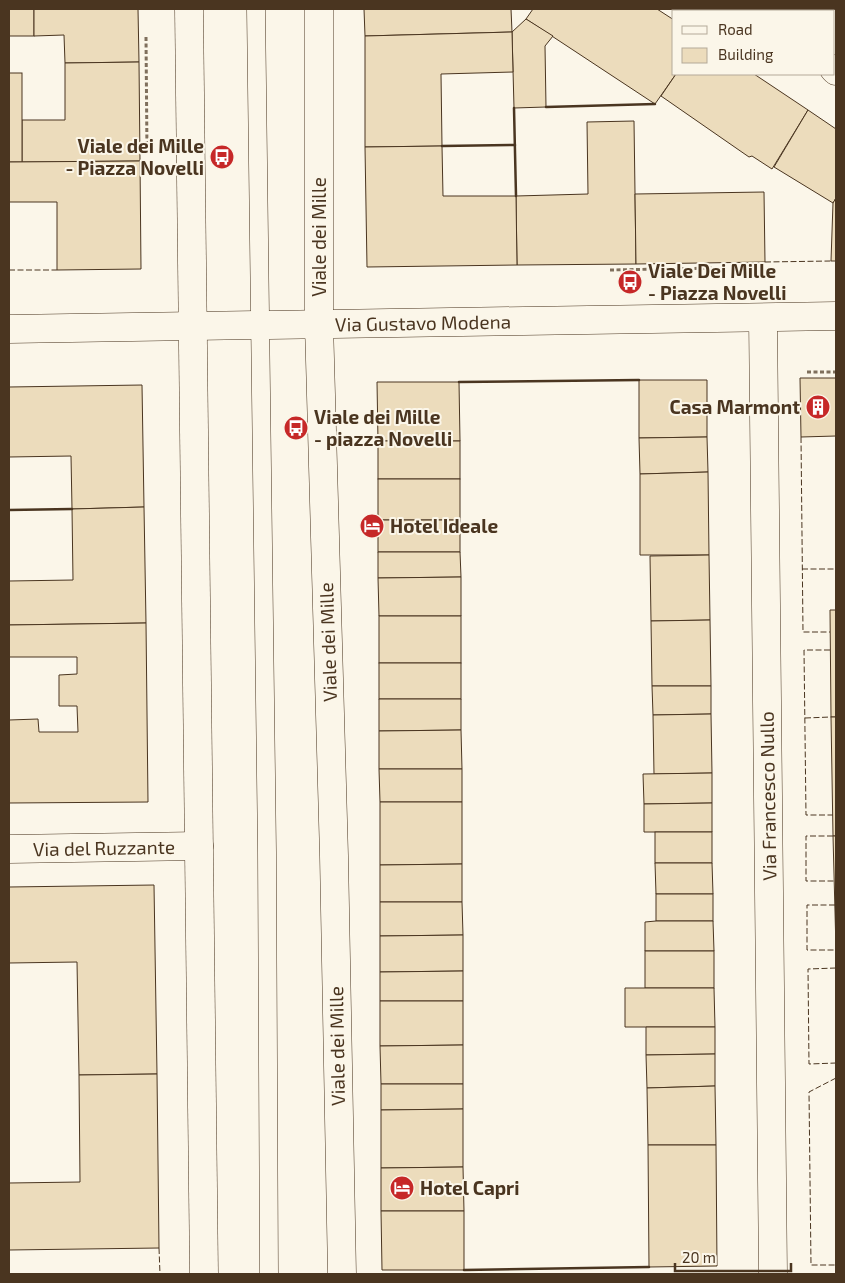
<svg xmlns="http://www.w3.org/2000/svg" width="845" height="1283" font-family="'Exo 2',sans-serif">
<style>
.building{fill:#ecdcbc;stroke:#4a3520}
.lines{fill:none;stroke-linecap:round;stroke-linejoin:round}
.service-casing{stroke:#4a3520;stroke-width:19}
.minor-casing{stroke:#4a3520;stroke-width:29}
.tertiary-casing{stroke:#4a3520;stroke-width:29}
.primary-casing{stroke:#4a3520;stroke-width:29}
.path{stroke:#7f6f5c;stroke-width:3;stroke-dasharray:4 2.5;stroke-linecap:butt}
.service{stroke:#fbf6e9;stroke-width:18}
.minor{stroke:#fbf6e9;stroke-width:28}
.tertiary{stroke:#fbf6e9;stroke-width:28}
.primary{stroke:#fbf6e9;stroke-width:28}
.fence{stroke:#4a3520;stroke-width:1;stroke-dasharray:6 2.5;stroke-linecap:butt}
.wall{stroke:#4a3520;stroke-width:2.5}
.labels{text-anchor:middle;stroke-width:4;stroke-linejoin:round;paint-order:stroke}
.poi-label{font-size:19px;font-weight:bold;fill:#4a3520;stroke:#fbf6e9;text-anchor:start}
.street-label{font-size:19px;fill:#4a3520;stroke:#fbf6e9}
</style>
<rect width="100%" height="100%" fill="#fbf6e9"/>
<g class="building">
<rect x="9" y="9" width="25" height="27"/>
<path d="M34,9H138L139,62L65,63L64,35L34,36Z"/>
<path d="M364,9H511L512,32L365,36Z"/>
<path d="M533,9H657L674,20V74H676L655,104L526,19Z"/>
<path d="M526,19L553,36L545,46L546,107L514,108L512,32Z"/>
<path d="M512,32L513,72L441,74L442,146L365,147V36Z"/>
<path d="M139,62L140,161L22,162V120H65V63Z"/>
<rect x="9" y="73" width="13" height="89"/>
<path d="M676,74H754L808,110L772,169L752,156L749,157L661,96Z"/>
<path d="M808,110L836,129V198L833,203L774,167Z"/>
<path d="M634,121L636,264L517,265L516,196L588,194L587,122Z"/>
<path d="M442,146L443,196H516L517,265L367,267L365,147Z"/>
<path d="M140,161L141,269L57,270V202H9V162Z"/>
<path d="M764,192L765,262L636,264L635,194Z"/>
<path d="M836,198V261H831L833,203Z"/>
<path d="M800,378H836V436L801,437Z"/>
<path d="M639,380H707V437L639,438Z"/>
<path d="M377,382H459L460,441H378Z"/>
<path d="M142,385L144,507L72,509L71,456L9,457V387Z"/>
<path d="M707,437L708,472L640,474L639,438Z"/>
<rect x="378" y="441" width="82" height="38"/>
<path d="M708,472L709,555H640V474Z"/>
<rect x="378" y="479" width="82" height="41"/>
<path d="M144,507L146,623L9,625V581L73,580L72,509Z"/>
<rect x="378" y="520" width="82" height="32"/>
<path d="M378,552H460L461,577L378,578Z"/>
<path d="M709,555L710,620L651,621L650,556Z"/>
<path d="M461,577V616H379L378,578Z"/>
<path d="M830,610H836V717H831Z"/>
<rect x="379" y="616" width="82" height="47"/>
<path d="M710,620L711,686H652L651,621Z"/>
<path d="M146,623L148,802L9,803V720L38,719L39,732H78L77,706H59V675L77,674V657H9V625Z"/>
<rect x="379" y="663" width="82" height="36"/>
<path d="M652,686H711V714L653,715Z"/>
<path d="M379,699H461V730L379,731Z"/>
<path d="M711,714L712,773L654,774L653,715Z"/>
<path d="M831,717H836V836H833Z"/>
<path d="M461,730L462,769H379V731Z"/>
<path d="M379,769H462V802H380Z"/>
<path d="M712,773V803L644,804L643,774Z"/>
<path d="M380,802H462V864L380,865Z"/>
<path d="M712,803V832H644V804Z"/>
<rect x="655" y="832" width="57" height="31"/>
<path d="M833,836H836V950Z"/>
<path d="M655,863H712L713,894H656Z"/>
<path d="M462,864V902H380V865Z"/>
<path d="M154,885L157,1074L79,1075L77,962L9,963V887Z"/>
<rect x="656" y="894" width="57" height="27"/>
<path d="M380,902H462L463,935L380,936Z"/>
<path d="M656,921H713L714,951H645V922Z"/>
<path d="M463,935V971L380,972V936Z"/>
<rect x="645" y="951" width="69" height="37"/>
<path d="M463,971V1001H380V972Z"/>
<path d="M625,988H714L715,1027H625Z"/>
<path d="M380,1001H463V1045L380,1046Z"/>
<path d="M646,1027H715V1054L646,1055Z"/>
<path d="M463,1045V1084H381L380,1046Z"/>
<path d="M715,1054V1086L647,1088L646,1055Z"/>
<path d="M157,1074L159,1248L9,1250V1183L80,1182L79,1075Z"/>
<path d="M381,1084H463V1109L381,1110Z"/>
<path d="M715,1086L716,1145H648L647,1088Z"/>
<path d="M463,1109V1167L381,1168V1110Z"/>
<path d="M648,1145H716L717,1266L649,1267Z"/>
<path d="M463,1167L464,1211H381V1168Z"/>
<path d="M381,1211H464V1270H382Z"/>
</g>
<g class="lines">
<defs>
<path id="service" d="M256,9L267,852L269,1274"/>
<g id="minor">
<path d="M763,318L773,1274"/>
<path d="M9,329L836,316"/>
<path d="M9,849L199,846"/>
</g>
<g id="tertiary">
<path d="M743,9L747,11"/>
<path d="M834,69L836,71"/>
</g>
<g id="primary">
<path d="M189,9L204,1274"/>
<path d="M319,9V324L334,856L342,1274"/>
</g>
</defs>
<use href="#service" class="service-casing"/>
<use href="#minor" class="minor-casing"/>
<use href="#tertiary" class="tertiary-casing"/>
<use href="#primary" class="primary-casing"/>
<g class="path">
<path d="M146,37L147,153"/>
<path d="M610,270L714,268"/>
<path d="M807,372H836"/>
</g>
<use href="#service" class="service"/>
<use href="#minor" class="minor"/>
<use href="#tertiary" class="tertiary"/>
<use href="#primary" class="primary"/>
<g class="fence">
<path d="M765,262L831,261"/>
<path d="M9,270H57"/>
<path d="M801,437L803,632H830"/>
<path d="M802,569H836"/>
<path d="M830,650H804L806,815H833"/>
<path d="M805,718L831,717"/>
<path d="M833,836H806V881H834"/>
<path d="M835,905H807V950H836"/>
<path d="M836,968L808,969L809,1064L836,1063"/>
<path d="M836,1078L809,1092L811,1265H836"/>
<path d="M159,1248L160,1274"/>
</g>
<g class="wall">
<path d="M546,107L655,104"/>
<path d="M514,108L516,196"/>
<path d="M442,146L515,145"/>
<path d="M459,382L639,380"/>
<path d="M9,510L72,509"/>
<path d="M464,1270L649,1267"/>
</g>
</g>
<defs>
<symbol id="bus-disc" viewBox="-11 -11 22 22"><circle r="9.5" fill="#c62828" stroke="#fbf6e9"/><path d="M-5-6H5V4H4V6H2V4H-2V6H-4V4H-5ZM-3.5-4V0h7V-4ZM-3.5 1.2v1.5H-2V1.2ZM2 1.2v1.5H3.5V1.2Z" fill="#fff"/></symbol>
<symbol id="building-disc" viewBox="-11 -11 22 22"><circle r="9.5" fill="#c62828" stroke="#fbf6e9"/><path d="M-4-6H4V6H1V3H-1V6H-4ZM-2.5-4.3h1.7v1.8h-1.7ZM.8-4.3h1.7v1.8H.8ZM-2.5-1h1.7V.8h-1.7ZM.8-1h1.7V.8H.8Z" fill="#fff"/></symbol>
<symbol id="hotel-disc" viewBox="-11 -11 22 22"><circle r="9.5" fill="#c62828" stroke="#fbf6e9"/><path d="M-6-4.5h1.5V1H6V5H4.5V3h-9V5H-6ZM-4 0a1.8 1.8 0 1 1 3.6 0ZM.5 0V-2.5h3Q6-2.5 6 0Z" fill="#fff"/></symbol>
</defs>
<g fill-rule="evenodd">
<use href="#bus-disc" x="208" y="143" width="28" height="28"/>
<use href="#bus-disc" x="616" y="268" width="28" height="28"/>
<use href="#building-disc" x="804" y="393" width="28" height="28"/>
<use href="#bus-disc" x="282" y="414" width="28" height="28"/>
<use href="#hotel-disc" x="358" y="512" width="28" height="28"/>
<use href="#hotel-disc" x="388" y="1174" width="28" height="28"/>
</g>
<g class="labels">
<g class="poi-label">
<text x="204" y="153" text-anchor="end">Viale dei Mille<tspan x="204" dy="22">- Piazza Novelli</tspan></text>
<text x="648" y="278">Viale Dei Mille<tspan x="648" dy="22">- Piazza Novelli</tspan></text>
<text x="800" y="414" text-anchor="end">Casa Marmont</text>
<text x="314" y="424">Viale dei Mille<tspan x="314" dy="22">- piazza Novelli</tspan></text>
<text x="390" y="533">Hotel Ideale</text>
<text x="420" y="1195">Hotel Capri</text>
</g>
<g class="street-label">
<text transform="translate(319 237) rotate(-90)" y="7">Viale dei Mille</text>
<text transform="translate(423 323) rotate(-1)" y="7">Via Gustavo Modena</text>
<text transform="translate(328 642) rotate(-92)" y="7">Viale dei Mille</text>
<text transform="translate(768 796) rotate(-91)" y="7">Via Francesco Nullo</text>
<text transform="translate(104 848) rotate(-1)" y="7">Via del Ruzzante</text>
<text transform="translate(337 1046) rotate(-91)" y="7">Viale dei Mille</text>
</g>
</g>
<rect width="845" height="1283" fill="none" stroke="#4a3520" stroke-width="20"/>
<rect x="672" y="10" width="162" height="65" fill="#fbf6e9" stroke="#b4a999"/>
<rect x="682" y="26" width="25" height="8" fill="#fbf6e9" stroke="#b4a999"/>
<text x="718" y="35" font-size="15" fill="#4a3520">Road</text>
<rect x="682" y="48" width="25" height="15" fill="#ecdcbc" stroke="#b4a999"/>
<text x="718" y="60" font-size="15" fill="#4a3520">Building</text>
<path d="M675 1263v8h116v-8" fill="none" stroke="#4a3520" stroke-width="2.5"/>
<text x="682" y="1263" font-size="15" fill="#4a3520" stroke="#fbf6e9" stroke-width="4" paint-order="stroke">20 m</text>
</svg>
